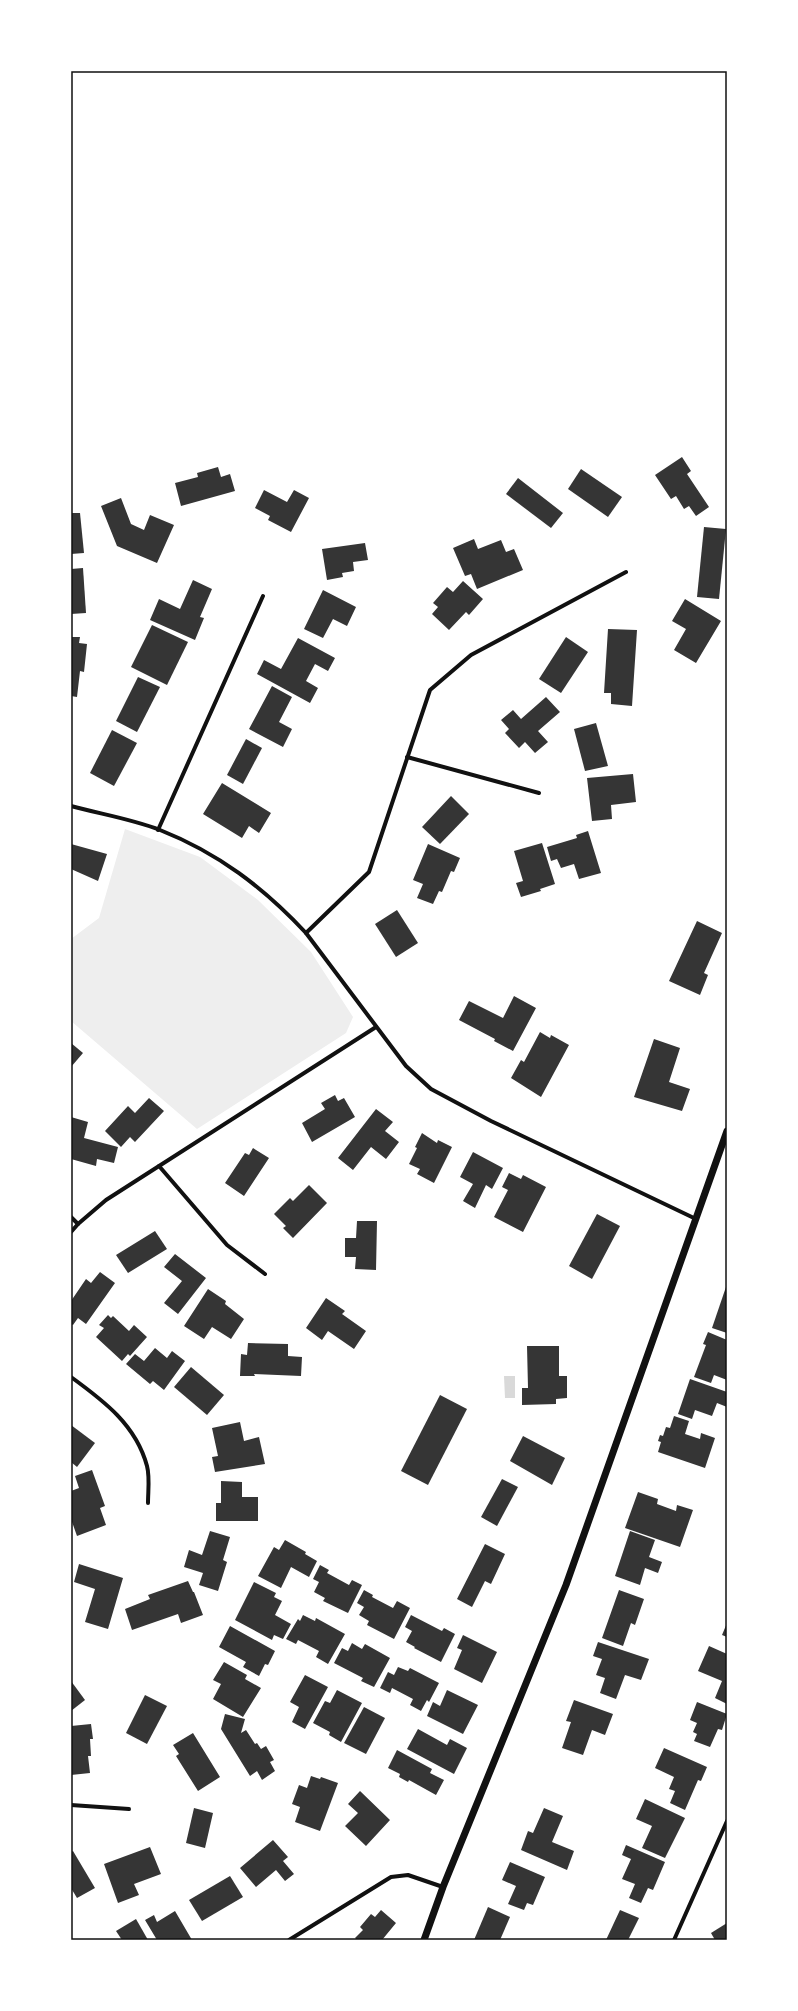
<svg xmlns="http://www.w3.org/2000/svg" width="798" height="2011" font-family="Karla,sans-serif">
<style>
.green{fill:#eee}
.water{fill:#d9d9d9}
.building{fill:#353535}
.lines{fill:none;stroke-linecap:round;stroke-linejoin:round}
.minor{stroke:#111;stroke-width:4}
.tertiary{stroke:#111;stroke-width:7}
.neatline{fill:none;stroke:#111;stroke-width:1.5}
</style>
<rect width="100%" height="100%" fill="#fff"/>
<path class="green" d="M125,829L200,857L258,900L311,952L353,1017L346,1033L197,1129L71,1021V939L99,918Z"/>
<path class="water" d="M504,1376H515V1398H505Z"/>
<g class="building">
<path d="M682,457L691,471L687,474L709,507L696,516L689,506L684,509L676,496L671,499L655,475Z"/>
<path d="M218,467L221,477L230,474L235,491L181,506L175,483L198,477L197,473Z"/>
<path d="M581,469L622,497L608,517L568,489Z"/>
<path d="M518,478L563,513L551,528L506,494Z"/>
<path d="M264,490L287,502L294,490L309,498L291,532L268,520L270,516L255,508Z"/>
<path d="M121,498L131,524L144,530L150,515L174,525L157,563L117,546L101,506Z"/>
<path d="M71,513H80L84,553L71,554Z"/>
<path d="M704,527L726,529L719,599L697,597Z"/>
<path d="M474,539L478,549L501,540L506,552L514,549L523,570L477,589L471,574L465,576L453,548Z"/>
<path d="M365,543L368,560L353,562L354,571L342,573L343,577L327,580L322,549Z"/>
<path d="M83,568L86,613L71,614V569Z"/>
<path d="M193,580L212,589L200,617L204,618L195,640L150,620L159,599L180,609Z"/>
<path d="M463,581L483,599L469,615L466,612L449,630L432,614L438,607L433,603L447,587L453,592Z"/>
<path d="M323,590L356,607L347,626L333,619L323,638L304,629Z"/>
<path d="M685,599L721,621L696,663L674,650L686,629L672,621Z"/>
<path d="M152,625L188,642L167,685L131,667Z"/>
<path d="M608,629L637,630L632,706L611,704V693H604Z"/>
<path d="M71,637H80L79,643L87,644L84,672L80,671L77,697L71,696Z"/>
<path d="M566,637L588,652L561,693L539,679Z"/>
<path d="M298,638L335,658L328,671L315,664L306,681L318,688L310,703L257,674L264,660L281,669Z"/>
<path d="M138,677L160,687L137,732L116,721Z"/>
<path d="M272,686L292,697L279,722L292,729L283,747L249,729Z"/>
<path d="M546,697L560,712L538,731L548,742L535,753L525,742L519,748L505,733L509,729L501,720L513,710L521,719Z"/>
<path d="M596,723L608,766L585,771L574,729Z"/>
<path d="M112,730L137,743L114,786L90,773Z"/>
<path d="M246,739L262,748L243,784L227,775Z"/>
<path d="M633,774L636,802L611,805L612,819L592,821L587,778Z"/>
<path d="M222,783L271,813L259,833L249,826L242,838L203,814Z"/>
<path d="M451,796L469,814L440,844L422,827Z"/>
<path d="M588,831L601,873L579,879L574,864L561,868L557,859L551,861L547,847L577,838L576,835Z"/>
<path d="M542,843L555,884L540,889L541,891L521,897L516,883L523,881L514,851Z"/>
<path d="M71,844L107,854L98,881L71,869Z"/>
<path d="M428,844L460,858L454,872L451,871L442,892L439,891L433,904L417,898L423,884L413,880Z"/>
<path d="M397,910L418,943L396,957L375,924Z"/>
<path d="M697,921L722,933L704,973L708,975L700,995L669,981Z"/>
<path d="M514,996L536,1008L513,1051L494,1041L495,1039L459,1020L469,1001L503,1018Z"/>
<path d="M540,1032L550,1038L551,1035L569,1045L541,1097L511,1078L521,1060L524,1062Z"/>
<path d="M654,1039L680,1048L669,1082L690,1089L682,1111L634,1097Z"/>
<path d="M71,1043L83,1053L71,1067Z"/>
<path d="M335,1095L338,1101L344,1098L355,1117L312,1142L302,1123L325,1109L321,1103Z"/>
<path d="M149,1098L164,1111L135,1142L130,1137L121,1147L105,1131L128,1106L135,1113Z"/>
<path d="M376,1109L393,1122L385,1131L399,1142L386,1159L371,1147L353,1170L338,1158Z"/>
<path d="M71,1117L88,1122L84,1138L118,1147L114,1163L97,1159L96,1166L71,1159Z"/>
<path d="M422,1133L437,1143L438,1140L452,1147L434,1183L417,1174L420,1169L409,1164L417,1148L415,1147Z"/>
<path d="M253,1148L269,1158L244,1196L225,1183L245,1153L249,1155Z"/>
<path d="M473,1152L503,1168L492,1189L486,1185L475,1208L463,1201L473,1184L460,1177Z"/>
<path d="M509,1173L521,1179L523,1175L546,1187L523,1232L494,1217L508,1190L502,1187Z"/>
<path d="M309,1185L327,1203L293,1238L283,1228L286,1226L274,1214L290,1198L293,1201Z"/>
<path d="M597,1214L620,1226L592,1279L569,1266Z"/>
<path d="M357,1221H377L376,1270L355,1269L356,1257H345V1238H356Z"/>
<path d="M155,1231L167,1249L128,1273L116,1255Z"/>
<path d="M175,1254L206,1278L178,1314L164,1303L182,1281L164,1267Z"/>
<path d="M100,1272L115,1283L86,1324L78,1318L73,1325L71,1324V1301L86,1279L91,1283Z"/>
<path d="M727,1284V1333L712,1328Z"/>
<path d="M208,1289L226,1301L225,1304L244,1319L231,1339L212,1327L204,1339L184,1326Z"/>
<path d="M326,1298L345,1311L342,1314L366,1331L354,1349L328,1331L322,1340L306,1328Z"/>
<path d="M108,1315L111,1318L113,1316L129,1331L134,1325L147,1337L130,1356L128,1354L122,1361L96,1337L104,1328L99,1325Z"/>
<path d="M708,1332L727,1340V1380L714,1375L711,1383L694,1377L706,1345L703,1344Z"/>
<path d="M248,1343L288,1344V1356L302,1357L301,1376L254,1374L255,1376H240L241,1354L247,1355Z"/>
<path d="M527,1346H559V1376H567V1398L556,1399V1404L522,1405V1388H528Z"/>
<path d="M155,1348L167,1358L172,1351L185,1361L164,1390L153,1381L150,1384L126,1364L135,1354L144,1361Z"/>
<path d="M191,1367L224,1395L207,1415L174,1387Z"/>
<path d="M690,1379L727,1392V1407L717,1403L712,1416L695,1410L692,1419L678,1414Z"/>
<path d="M440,1395L467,1409L428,1485L401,1471Z"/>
<path d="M674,1416L689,1421L685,1434L700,1439L701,1433L715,1438L705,1468L658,1452L661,1442L658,1441L660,1435L663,1436L666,1427L670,1428Z"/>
<path d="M240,1422L244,1441L259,1437L265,1464L215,1472L212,1457L218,1456L212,1428Z"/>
<path d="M71,1425L95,1443L77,1467L71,1462Z"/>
<path d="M523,1436L565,1458L552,1485L510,1461Z"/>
<path d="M92,1470L105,1506L100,1508L106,1525L77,1536L71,1519V1491L79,1488L75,1476Z"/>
<path d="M502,1479L518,1487L497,1526L481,1517Z"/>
<path d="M221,1481L242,1482V1497H258V1521H216V1503H221Z"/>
<path d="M638,1492L658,1499L657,1504L676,1511L677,1505L693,1510L680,1547L625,1528Z"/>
<path d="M210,1531L230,1537L223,1560L227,1562L218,1591L199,1585L203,1573L184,1567L189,1550L202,1555Z"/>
<path d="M630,1531L655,1540L649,1557L662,1562L658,1573L645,1568L640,1585L615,1576Z"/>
<path d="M285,1540L306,1552L305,1554L317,1561L309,1577L291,1567L281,1588L258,1576L274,1547L279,1550Z"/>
<path d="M485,1544L505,1554L491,1584L485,1581L472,1607L457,1599Z"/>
<path d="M79,1564L123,1578L108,1629L85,1622L95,1589L74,1582Z"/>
<path d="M320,1565L329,1570L327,1573L349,1585L352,1580L362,1585L348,1613L323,1601L325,1598L314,1592L319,1582L313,1579Z"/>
<path d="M188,1581L193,1592H194L203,1615L181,1623L178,1614L132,1630L125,1609L150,1599L148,1595Z"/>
<path d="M254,1582L276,1593L274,1597L282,1601L275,1615L291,1624L283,1639L274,1635L272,1640L235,1620Z"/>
<path d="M364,1590L373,1595L372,1597L393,1608L397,1601L410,1608L394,1639L367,1625L369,1621L359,1615L364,1607L357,1603Z"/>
<path d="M619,1590L644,1599L635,1625L631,1623L623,1646L602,1638Z"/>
<path d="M303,1615L315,1621L316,1618L345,1634L328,1664L316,1657L319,1651L298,1640L296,1644L286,1639L298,1619L300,1621Z"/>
<path d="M411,1615L442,1631L444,1628L455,1634L441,1662L414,1648L415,1647L406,1642L412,1631L405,1627Z"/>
<path d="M727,1623V1637L722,1635Z"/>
<path d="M230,1626L275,1651L268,1665L265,1664L259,1676L243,1667L246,1662L219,1647Z"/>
<path d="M463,1635L497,1652L482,1683L454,1669L462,1650L457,1648Z"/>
<path d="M598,1642L649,1659L641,1680L625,1675L616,1699L600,1693L605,1678L596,1675L602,1659L593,1656Z"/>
<path d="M352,1643L362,1649L365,1644L390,1658L374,1687L361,1681L363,1678L334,1663L342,1648L348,1651Z"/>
<path d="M709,1646L727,1654V1704L715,1698L722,1681L698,1671Z"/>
<path d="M224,1662L247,1675L245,1679L261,1688L243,1717L213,1699L221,1684L213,1680Z"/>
<path d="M398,1667L408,1671L410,1668L439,1683L429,1702L427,1700L421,1711L410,1705L413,1699L392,1688L390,1693L380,1688L388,1672L394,1675Z"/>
<path d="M305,1675L328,1687L305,1729L292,1722L299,1707L290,1702Z"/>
<path d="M71,1681L85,1700L71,1711Z"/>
<path d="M337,1690L362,1703L341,1742L329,1735L330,1732L313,1723L325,1701L330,1703Z"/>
<path d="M447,1690L478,1705L463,1734L427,1716L433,1702L440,1706Z"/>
<path d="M145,1695L167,1706L147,1744L126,1733Z"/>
<path d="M574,1700L613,1714L605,1735L592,1730L583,1755L562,1748L571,1722L566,1721Z"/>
<path d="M697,1702L727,1714L722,1730L718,1729L710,1747L694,1741L697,1734L693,1732L697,1723L690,1720Z"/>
<path d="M364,1707L385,1718L366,1754L344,1743Z"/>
<path d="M225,1714L245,1719L241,1733L246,1730L255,1744L257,1743L261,1749L266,1746L274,1760L270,1762L275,1771L262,1780L257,1771L250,1776L221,1729Z"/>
<path d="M91,1724L93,1739H90L91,1756H88L90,1773L71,1775V1726Z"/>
<path d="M418,1729L447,1745L450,1739L467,1748L454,1774L407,1749Z"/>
<path d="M193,1733L220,1777L198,1791L176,1756L179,1754L173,1745Z"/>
<path d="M664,1748L707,1767L701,1781L698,1780L685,1810L670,1803L675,1791L669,1789L674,1777L655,1768Z"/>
<path d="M397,1750L432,1769L430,1773L444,1780L436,1795L409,1780L408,1782L399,1777L400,1774L388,1768Z"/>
<path d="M311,1776L320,1779L321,1777L338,1783L320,1831L295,1822L300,1807L292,1804L299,1785L307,1788Z"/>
<path d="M360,1791L390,1820L366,1846L345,1826L358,1813L348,1804Z"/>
<path d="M645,1799L685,1818L665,1858L642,1848L652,1826L636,1819Z"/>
<path d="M194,1808L213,1813L205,1848L186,1843Z"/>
<path d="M544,1808L563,1816L552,1842L574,1851L567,1870L521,1850L528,1831L533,1833Z"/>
<path d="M273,1840L288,1857L283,1861L294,1874L285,1881L276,1870L256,1887L240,1868Z"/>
<path d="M626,1845L665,1862L653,1890L648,1888L641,1903L629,1898L635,1884L622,1879L631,1859L622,1855Z"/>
<path d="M150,1847L161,1874L134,1884L139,1895L118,1903L104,1864Z"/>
<path d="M73,1851L95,1888L77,1898L71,1888V1852Z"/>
<path d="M510,1862L545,1877L533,1905L527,1903L524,1910L508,1904L516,1886L502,1880Z"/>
<path d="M230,1876L243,1897L202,1921L189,1900Z"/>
<path d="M488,1907L510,1917L500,1940H474Z"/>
<path d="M381,1910L396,1923L382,1940H357L355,1938L363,1930L360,1927L371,1914L375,1917Z"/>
<path d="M620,1910L639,1918L628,1940H606Z"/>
<path d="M175,1911L192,1940H157L145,1920L154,1915L157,1922Z"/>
<path d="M136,1919L148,1940H122L116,1931Z"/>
<path d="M727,1923V1940H715L711,1933Z"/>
</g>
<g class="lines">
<g class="minor">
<path d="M407,757L539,793"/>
<path d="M71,806C100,814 132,819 160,830C218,853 263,887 306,933L406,1066L431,1089L491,1121L696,1219"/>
<path d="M158,830L263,596"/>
<path d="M306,933L369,872L430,690L471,655L626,572"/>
<path d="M159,1166L227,1245L265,1274"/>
<path d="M71,1217L78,1224"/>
<path d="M71,1232L78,1224L106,1200L376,1027"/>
<path d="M71,1377C104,1401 136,1425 147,1466C150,1477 148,1491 148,1503"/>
<path d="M71,1805L129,1809"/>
<path d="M289,1940L391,1877L408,1875L443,1887"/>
<path d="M674,1940L727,1821"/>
</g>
<path class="tertiary" d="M424,1940L443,1887L566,1585L727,1131"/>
</g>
<rect width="798" height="2011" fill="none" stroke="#ffffff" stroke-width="144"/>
<rect x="72" y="72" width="654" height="1867" class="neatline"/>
</svg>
